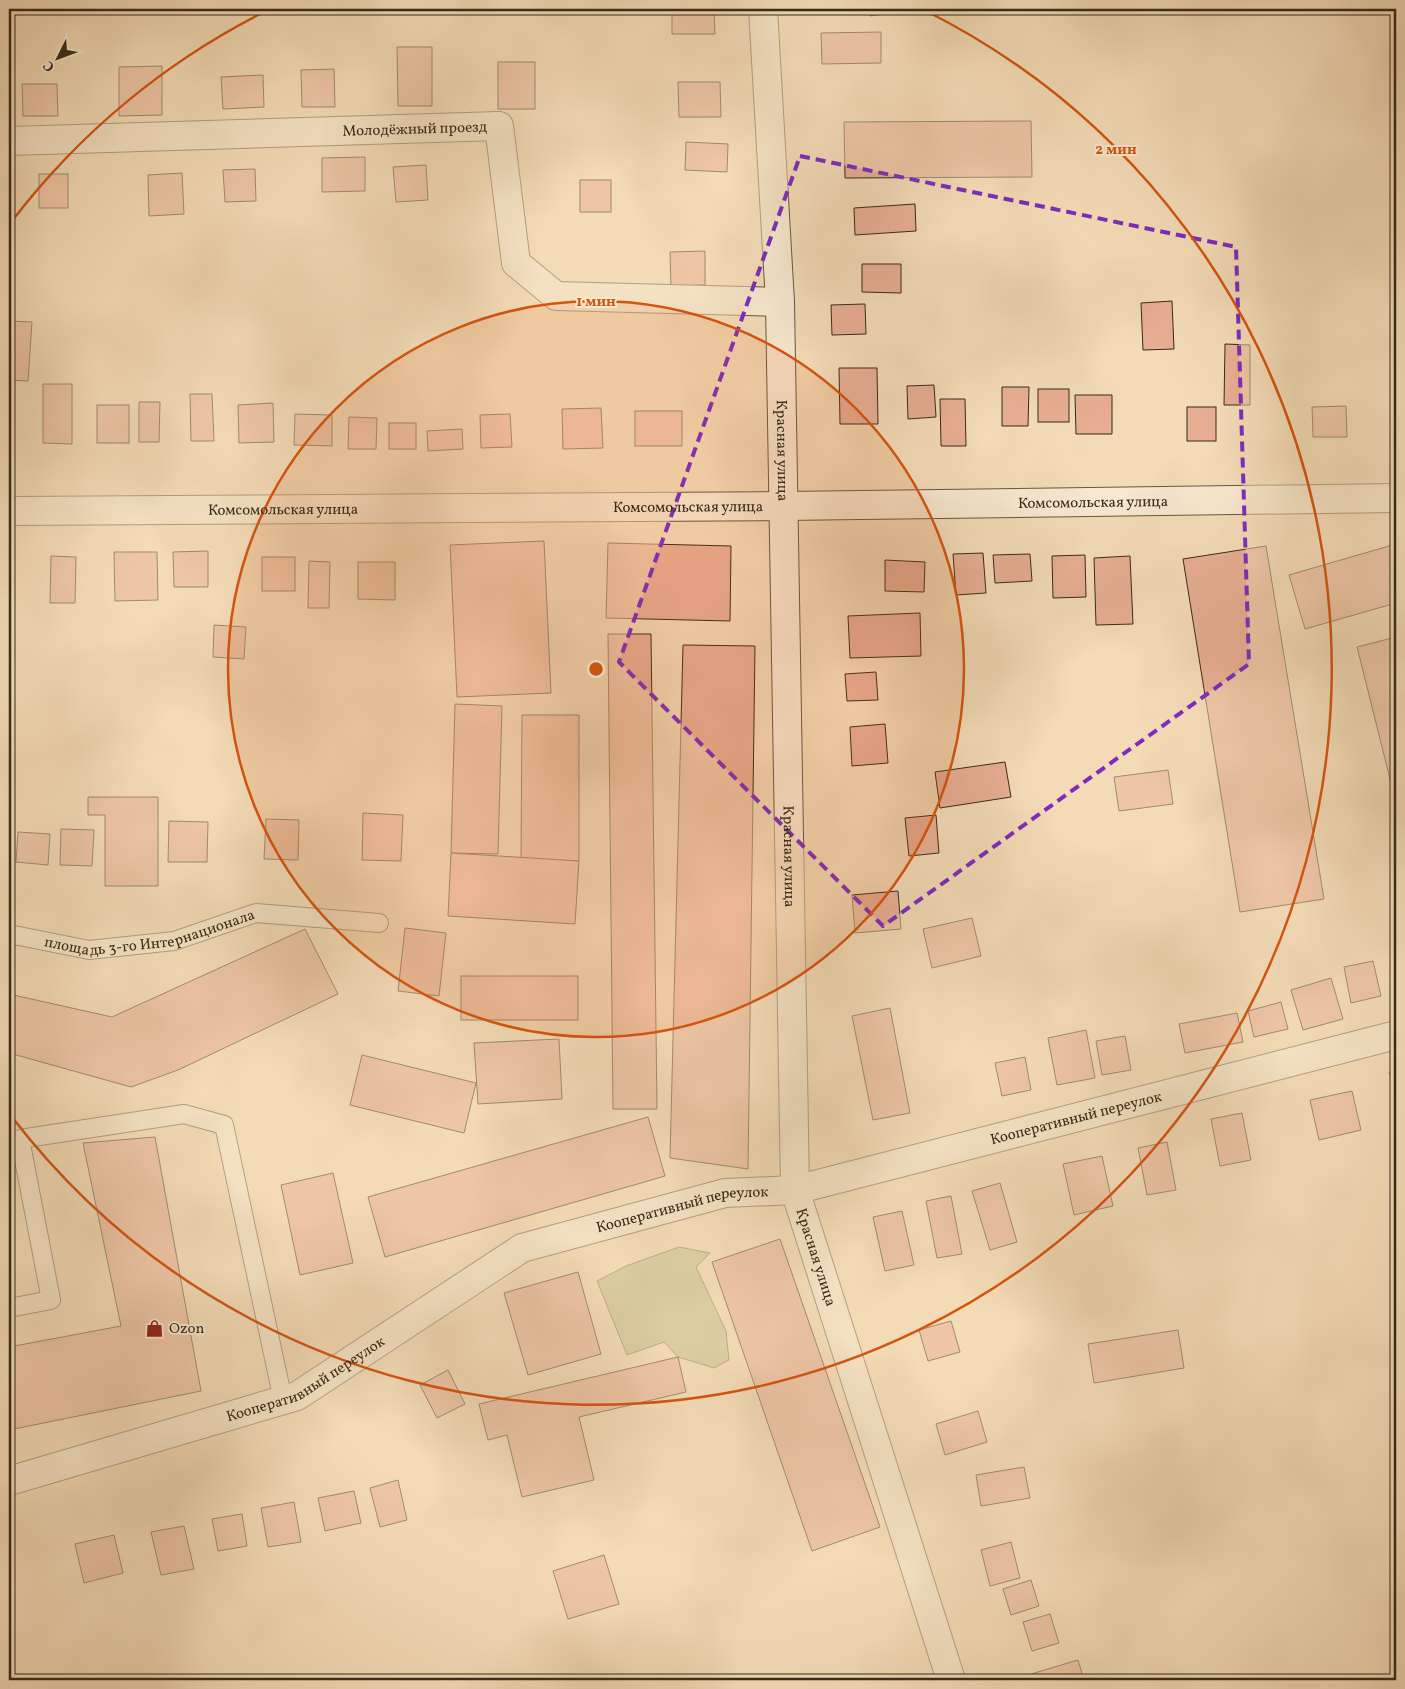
<svg xmlns="http://www.w3.org/2000/svg" width="1405" height="1689" font-family="Vollkorn,serif">
<style>
.green{fill:#c2be89;stroke:#7c7452}
.building{fill:#e8ae93;stroke:#372b1a}
.lines{fill:none;stroke-linecap:round;stroke-linejoin:round}
.service-casing{stroke:#665741;stroke-width:20}
.minor-casing{stroke:#665741;stroke-width:30}
.tertiary-casing{stroke:#665741;stroke-width:30}
.service{stroke:#f7e8d0;stroke-width:18}
.minor{stroke:#f7e8d0;stroke-width:28}
.tertiary{stroke:#f7e8d0;stroke-width:28}
.marked{fill:none;stroke:#7b2cbf;stroke-width:4;stroke-dasharray:10 6;stroke-linejoin:round}
.ring{fill:none;stroke:#d6540d;stroke-width:2.5}
.labels{text-anchor:middle;stroke-width:4;stroke-linejoin:round;paint-order:stroke}
.street-label{font-size:15px;fill:#372b1a;stroke:#f7e8d0}
.poi-label{font-size:15px;fill:#372b1a;stroke:#f7e8d0;text-anchor:start}
.centre{fill:#d6540d;stroke:#f7e8d0;stroke-width:2.5}
.ring-label{font-size:15px;text-anchor:middle;font-weight:bold;fill:#d6540d;stroke:#f7e8d0;stroke-width:4;stroke-linejoin:round;paint-order:stroke}
</style>
<rect width="100%" height="100%" fill="#f3dbb7"/>
<filter id="stains"><feTurbulence type="fractalNoise" baseFrequency=".004" numOctaves="4"/><feColorMatrix values="0 0 0 0 .2 0 0 0 0 .09 0 0 0 0 .02 0 0 0 .5 -.17"/></filter>
<radialGradient id="worn" r=".72"><stop offset=".6" stop-color="#630" stop-opacity="0"/><stop offset="1" stop-color="#630" stop-opacity=".3"/></radialGradient>
<path class="green" d="M679,1247L710,1253L696,1267L726,1331L729,1360L714,1368L678,1357L664,1342L627,1355L597,1281L626,1266Z"/>
<g class="building">
<path d="M672,9H714L715,34H672Z"/>
<path d="M869,9H915L870,16Z"/>
<path d="M881,32V63L822,64L821,33Z"/>
<path d="M397,47H432V106H398Z"/>
<rect x="498" y="62" width="37" height="47"/>
<path d="M162,66V115L119,116V67Z"/>
<path d="M334,69L335,107H302L301,70Z"/>
<path d="M263,75L264,107L223,109L221,77Z"/>
<path d="M678,82H720L721,117H679Z"/>
<path d="M22,84H57L58,116H23Z"/>
<path d="M1031,121L1032,177L845,178L844,122Z"/>
<path d="M686,142L728,144L727,172L685,170Z"/>
<path d="M365,157V191L322,192V158Z"/>
<path d="M426,165L428,200L396,202L393,167Z"/>
<path d="M255,169L256,201L225,202L223,170Z"/>
<path d="M182,173L184,214L149,216L148,175Z"/>
<rect x="39" y="174" width="29" height="34"/>
<rect x="580" y="180" width="31" height="32"/>
<path d="M915,204L916,231L855,235L854,208Z"/>
<path d="M705,251V285L671,286L670,252Z"/>
<path d="M862,264H901V293L862,292Z"/>
<path d="M1172,301L1174,349L1143,350L1141,303Z"/>
<path d="M865,304L866,334L832,335L831,305Z"/>
<path d="M9,321L32,322L28,381L9,380Z"/>
<path d="M1225,344L1250,345V405H1224Z"/>
<path d="M839,368H877L878,424H840Z"/>
<path d="M43,384H72V444L43,443Z"/>
<path d="M934,385L936,417L908,419L907,386Z"/>
<path d="M1002,387H1029L1028,426H1002Z"/>
<rect x="1038" y="389" width="31" height="33"/>
<path d="M190,394H212L214,441H191Z"/>
<path d="M1075,395H1112V434H1076Z"/>
<path d="M940,399H965L966,446H941Z"/>
<path d="M139,402H160L159,442H139Z"/>
<path d="M273,403L274,442L239,443L238,405Z"/>
<rect x="97" y="405" width="32" height="38"/>
<path d="M1346,406L1347,437H1313L1312,407Z"/>
<rect x="1187" y="407" width="29" height="34"/>
<path d="M601,408L603,448L563,449L562,409Z"/>
<rect x="635" y="411" width="47" height="35"/>
<path d="M295,414L332,415V446L294,445Z"/>
<path d="M510,414L512,447L481,448L480,415Z"/>
<path d="M349,417L377,418L376,449H348Z"/>
<rect x="389" y="423" width="27" height="26"/>
<path d="M462,429L463,449L428,451L427,431Z"/>
<path d="M544,541L551,693L457,697L450,545Z"/>
<path d="M608,543L731,546L730,621L606,618Z"/>
<path d="M1396,544V603L1305,629L1289,575Z"/>
<path d="M1266,546L1324,899L1240,912L1183,559Z"/>
<path d="M208,551V587H174L173,552Z"/>
<path d="M114,552H157L158,600L115,601Z"/>
<path d="M983,553L986,593L956,595L953,554Z"/>
<path d="M1030,554L1032,581L995,583L993,555Z"/>
<path d="M1085,555L1086,597L1053,598L1052,556Z"/>
<path d="M51,556L76,557L75,603H50Z"/>
<path d="M1130,556L1133,624L1096,625L1094,558Z"/>
<rect x="262" y="557" width="33" height="34"/>
<path d="M885,560L925,562L924,592L885,591Z"/>
<path d="M309,561L330,562L329,608H308Z"/>
<path d="M358,562H395V600L358,599Z"/>
<path d="M920,613L921,656L850,658L848,616Z"/>
<path d="M214,625L246,627L244,659L213,657Z"/>
<path d="M608,634H651L657,1109H613Z"/>
<path d="M1396,637V803L1357,647Z"/>
<path d="M683,645L755,646L748,1169L670,1158Z"/>
<path d="M876,672L878,700L847,701L845,674Z"/>
<path d="M455,704L502,706L498,854L451,853Z"/>
<path d="M522,715H579V861L521,860Z"/>
<path d="M885,724L888,763L852,766L850,727Z"/>
<path d="M1005,762L1011,797L940,808L935,772Z"/>
<path d="M1168,770L1173,804L1119,811L1114,777Z"/>
<path d="M88,797H158V886H105V815H88Z"/>
<path d="M363,813L403,815L401,861L362,860Z"/>
<path d="M936,815L939,853L909,856L905,818Z"/>
<path d="M266,819L299,820L298,860L264,859Z"/>
<path d="M169,821L208,822L207,862H168Z"/>
<path d="M61,829L94,830L92,866L60,865Z"/>
<path d="M18,832L50,834L48,865L16,862Z"/>
<path d="M451,853L579,861L575,924L448,916Z"/>
<path d="M898,891L901,929L855,933L852,895Z"/>
<path d="M972,918L981,956L932,968L923,929Z"/>
<path d="M405,928L446,933L439,996L398,991Z"/>
<path d="M305,929L338,994L178,1070L131,1087L9,1053V994L112,1017Z"/>
<path d="M1373,961L1381,996L1351,1003L1344,967Z"/>
<rect x="461" y="976" width="117" height="44"/>
<path d="M1331,978L1343,1019L1303,1030L1291,990Z"/>
<path d="M1281,1002L1288,1029L1254,1037L1248,1011Z"/>
<path d="M890,1008L910,1113L873,1120L852,1016Z"/>
<path d="M1237,1013L1243,1042L1185,1053L1179,1024Z"/>
<path d="M1086,1030L1095,1078L1057,1085L1048,1038Z"/>
<path d="M1125,1036L1131,1070L1102,1075L1096,1041Z"/>
<path d="M559,1039L562,1099L478,1104L474,1043Z"/>
<path d="M362,1055L476,1083L464,1133L350,1105Z"/>
<path d="M1025,1057L1031,1090L1002,1096L995,1063Z"/>
<path d="M1396,1070V1096L1389,1072Z"/>
<path d="M1352,1091L1361,1130L1319,1140L1310,1100Z"/>
<path d="M1242,1113L1251,1160L1220,1166L1211,1119Z"/>
<path d="M648,1117L665,1176L385,1257L368,1197Z"/>
<path d="M155,1137L201,1391L9,1430V1347L121,1326L83,1143Z"/>
<path d="M1167,1142L1176,1190L1147,1195L1138,1148Z"/>
<path d="M1102,1156L1113,1206L1074,1215L1063,1164Z"/>
<path d="M333,1173L353,1263L300,1275L281,1185Z"/>
<path d="M1000,1183L1017,1242L990,1250L972,1191Z"/>
<path d="M951,1196L962,1254L937,1258L926,1201Z"/>
<path d="M902,1211L914,1265L885,1271L873,1217Z"/>
<path d="M780,1239L880,1527L812,1551L712,1262Z"/>
<path d="M578,1272L601,1354L528,1375L504,1293Z"/>
<path d="M951,1321L960,1352L928,1361L919,1330Z"/>
<path d="M1178,1330L1184,1368L1094,1383L1088,1344Z"/>
<path d="M678,1357L686,1392L579,1417L594,1480L522,1497L507,1435L488,1440L479,1404Z"/>
<path d="M448,1370L465,1404L437,1418L420,1385Z"/>
<path d="M978,1411L987,1442L945,1455L936,1424Z"/>
<path d="M1024,1467L1030,1498L981,1506L976,1475Z"/>
<path d="M398,1480L407,1520L380,1527L370,1488Z"/>
<path d="M354,1491L361,1523L325,1531L318,1498Z"/>
<path d="M294,1502L301,1542L268,1547L261,1508Z"/>
<path d="M242,1514L247,1546L218,1551L212,1519Z"/>
<path d="M184,1526L194,1569L161,1575L151,1532Z"/>
<path d="M114,1535L123,1573L84,1583L75,1544Z"/>
<path d="M1011,1542L1020,1578L990,1586L981,1550Z"/>
<path d="M604,1555L619,1604L568,1619L553,1571Z"/>
<path d="M1031,1580L1039,1606L1011,1615L1003,1589Z"/>
<path d="M1050,1614L1059,1643L1032,1651L1023,1622Z"/>
<path d="M1078,1660L1084,1680H1033L1031,1674Z"/>
</g>
<g class="lines">
<defs>
<g id="service">
<path id="s1" d="M9,934L89,950L174,941L256,913L379,923"/>
<path d="M9,1308L51,1300L20,1139L184,1114L224,1125L283,1400"/>
</g>
<g id="minor">
<path id="s2" d="M9,141L499,126L516,263L556,296L780,302"/>
<path id="s3" d="M9,511L784,506L1396,498"/>
<path id="s4" d="M9,1481L297,1396L522,1248L725,1193L795,1190L1396,1035"/>
</g>
<g id="tertiary">
<path id="s5" d="M763,9L780,302L795,1190L951,1680"/>
</g>
</defs>
<use href="#service" class="service-casing"/>
<use href="#minor" class="minor-casing"/>
<use href="#tertiary" class="tertiary-casing"/>
<use href="#service" class="service"/>
<use href="#minor" class="minor"/>
<use href="#tertiary" class="tertiary"/>
</g>
<path d="M0 0H1405V1689H0ZM800,156L1236,247L1249,664L883,926L619,662Z" fill="#f3dbb7" fill-opacity=".55" fill-rule="evenodd"/>
<path class="marked" d="M800,156L1236,247L1249,664L883,926L619,662Z"/>
<circle cx="596" cy="669" r="368" fill="#d6540d" fill-opacity=".12"/>
<g class="ring">
<circle cx="596" cy="669" r="368"/>
<path d="M12 221A736 736 0 0 1 268 10M924 10A736 736 0 1 1 12 1117"/>
</g>
<defs>
<symbol id="shop-bare" viewBox="-9 -9 18 18"><path d="M-5-2.5h2.3a2.7 3.5 0 0 1 5.4 0H5L5.5 6h-11ZM-1.5-2.5h3a1.5 2.3 0 0 0-3 0Z" fill="#8f2418" stroke="#f7e8d0" stroke-width="2.5" paint-order="stroke"/></symbol>
</defs>
<g fill-rule="evenodd">
<use href="#shop-bare" x="142" y="1316" width="25" height="25"/>
</g>
<g class="labels">
<g class="street-label">
<text dy="5" stroke="none"><textPath href="#s2" startOffset="406">Молодёжный проезд</textPath></text>
<text dy="5" stroke="none"><textPath href="#s5" startOffset="442">Красная улица</textPath></text>
<text dy="5" stroke="none"><textPath href="#s3" startOffset="1084">Комсомольская улица</textPath></text>
<text dy="5" stroke="none"><textPath href="#s3" startOffset="679">Комсомольская улица</textPath></text>
<text dy="5" stroke="none"><textPath href="#s3" startOffset="274">Комсомольская улица</textPath></text>
<text dy="5" stroke="none"><textPath href="#s5" startOffset="848">Красная улица</textPath></text>
<text dy="5" stroke="none"><textPath href="#s1" startOffset="144">площадь 3-го Интернационала</textPath></text>
<text dy="5" stroke="none"><textPath href="#s4" startOffset="1140">Кооперативный переулок</textPath></text>
<text dy="5" stroke="none"><textPath href="#s4" startOffset="735">Кооперативный переулок</textPath></text>
<text dy="5" stroke="none"><textPath href="#s5" startOffset="1252">Красная улица</textPath></text>
<text dy="5" stroke="none"><textPath href="#s4" startOffset="315">Кооперативный переулок</textPath></text>
</g>
<g class="poi-label">
<text x="169" y="1333">Ozon</text>
</g>
</g>
<circle cx="596" cy="669" r="8" class="centre"/>
<g class="ring-label">
<text x="1116" y="154">2 мин</text>
<text x="596" y="306">1 мин</text>
</g>
<rect width="1405" height="1689" fill="none" stroke="#f3dbb7" stroke-width="30"/>
<rect x="10" y="10" width="1385" height="1669" fill="none" stroke="#372b1a" stroke-width="2.5"/>
<rect x="15" y="15" width="1375" height="1659" fill="none" stroke="#372b1a"/>
<g transform="translate(58 58) rotate(228)" stroke="#f7e8d0" stroke-width="4" paint-order="stroke">
<path d="M0-4L9 19L0 12L-9 19Z" fill="#372b1a"/>
<text y="-8" font-size="14" font-weight="bold" text-anchor="middle" fill="#372b1a">С</text>
</g>
<rect width="100%" height="100%" filter="url(#stains)"/>
<rect width="100%" height="100%" fill="url(#worn)"/>
</svg>
